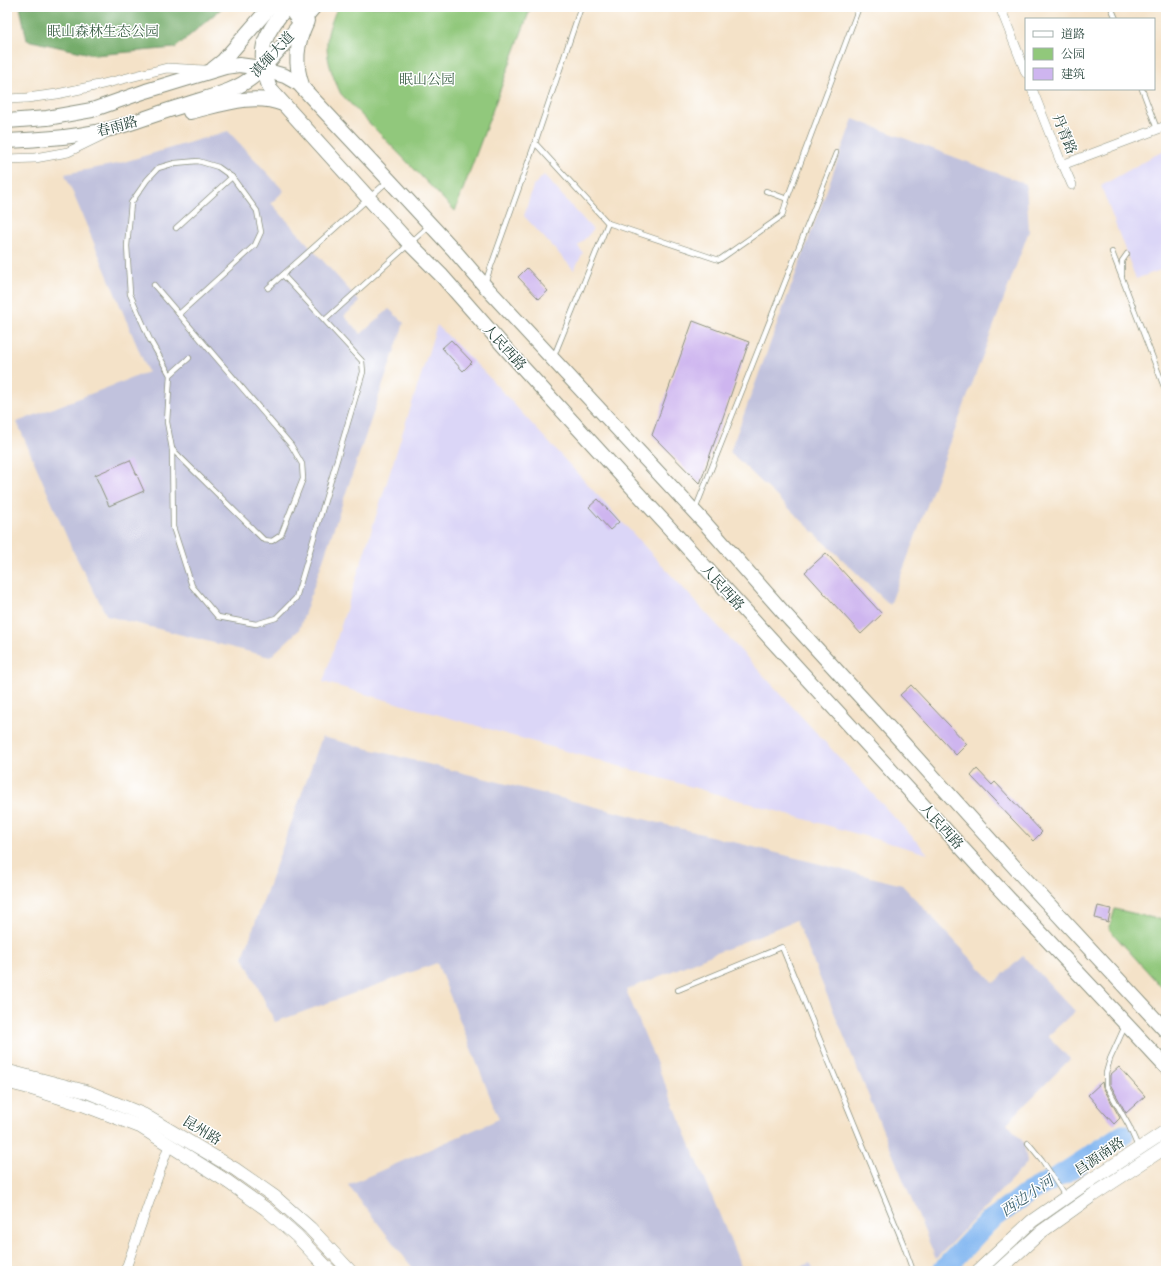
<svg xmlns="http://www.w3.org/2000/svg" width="1173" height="1278" font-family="Cardo,'Noto Serif SC',serif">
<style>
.built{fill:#dbd6f7}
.industrial{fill:#c1c2dd}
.green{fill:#91c87b;stroke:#588258}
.forest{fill:#74ac6b;stroke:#4a7450}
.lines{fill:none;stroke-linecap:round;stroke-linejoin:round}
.river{stroke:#83b7f1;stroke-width:21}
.building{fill:#ceb5ef}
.lane-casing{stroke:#8a907e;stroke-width:6}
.street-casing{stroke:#8a907e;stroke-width:10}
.secondary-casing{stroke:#8a907e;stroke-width:14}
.primary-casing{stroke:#8a907e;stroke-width:16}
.lane{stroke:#fff;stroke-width:4.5}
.street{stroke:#fff;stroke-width:9}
.secondary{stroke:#fff;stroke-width:13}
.primary{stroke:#fff;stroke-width:14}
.labels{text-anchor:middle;stroke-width:3;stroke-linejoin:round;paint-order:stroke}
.park-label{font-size:14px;fill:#3c6046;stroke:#fff}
.street-label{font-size:14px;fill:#1f3d34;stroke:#fff}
.water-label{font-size:15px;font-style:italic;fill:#3d626d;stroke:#fff}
</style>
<rect width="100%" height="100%" fill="#fff"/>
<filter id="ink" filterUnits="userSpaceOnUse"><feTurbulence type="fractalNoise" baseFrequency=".025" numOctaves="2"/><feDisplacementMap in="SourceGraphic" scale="8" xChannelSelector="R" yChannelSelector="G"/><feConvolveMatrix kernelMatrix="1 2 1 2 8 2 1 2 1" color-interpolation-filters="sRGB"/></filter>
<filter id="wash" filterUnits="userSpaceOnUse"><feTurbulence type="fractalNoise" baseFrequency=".012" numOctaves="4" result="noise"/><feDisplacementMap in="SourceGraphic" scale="16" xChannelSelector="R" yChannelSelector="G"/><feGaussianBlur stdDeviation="0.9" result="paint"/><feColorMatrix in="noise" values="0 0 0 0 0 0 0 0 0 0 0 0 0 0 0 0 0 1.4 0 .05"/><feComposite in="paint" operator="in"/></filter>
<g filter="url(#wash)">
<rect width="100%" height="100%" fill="#f4e2c8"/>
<g class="built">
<path d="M1166,149V268L1136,279L1101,186Z"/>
<path d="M544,175L593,230L578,246L583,253L574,270L524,216L533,186Z"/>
<path d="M437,325L485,373L928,854L323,682Z"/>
</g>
<g class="industrial">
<path d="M853,119L1026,184L1029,231L890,605L730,452Z"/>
<path d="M228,131L284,191L271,203L360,302L344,316L361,334L389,309L404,323L299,630L270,657L107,616L72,549L17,422L148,372L65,174L117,164Z"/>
<path d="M322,737L902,885L994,983L1023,956L1075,1011L1048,1036L1070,1059L1007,1123L1024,1143L1027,1163L936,1259L796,920L626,990L743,1271H415L348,1185L499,1119L437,963L275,1022L243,957Z"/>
<path d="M810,1263L814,1271H792Z"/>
</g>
<g class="green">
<path d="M339,7H531L455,211L341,94C330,71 321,46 332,21C334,16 335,11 339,7Z"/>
<path d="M1115,909L1166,921V992L1109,929Z"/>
</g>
<path class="forest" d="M20,7H223L175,48L95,55L27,40Z"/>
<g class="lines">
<path class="river" d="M942,1271L987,1223L1028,1193L1061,1175L1123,1135"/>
</g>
<g id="blocks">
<g class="building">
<path d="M527,268L548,291L539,299L518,277Z"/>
<path d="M693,321L749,342L700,484L652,435Z"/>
<path d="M451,340L472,362L463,371L442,348Z"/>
<path d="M130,460L144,491L109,506L95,475Z"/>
<path d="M598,499L619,522L610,530L589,507Z"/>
<path d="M826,553L882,614L861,634L805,572Z"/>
<path d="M911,685L967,744L956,755L900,695Z"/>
<path d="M977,769L992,785L995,782L1042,832L1033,841L971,776Z"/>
<path d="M1098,906L1111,909L1108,922L1095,918Z"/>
<path d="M1119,1067L1145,1096L1126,1113L1110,1084V1075Z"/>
<path d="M1102,1082L1103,1087L1120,1118L1114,1124L1088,1095Z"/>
</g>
</g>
</g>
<g filter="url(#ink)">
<use href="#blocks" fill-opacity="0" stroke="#8a907e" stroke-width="1"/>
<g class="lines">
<defs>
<g id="lane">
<path d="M1111,7L1116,19"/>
<path d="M1142,89L1157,129"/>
<path d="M535,143L608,223L554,356"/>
<path d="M766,191L787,199"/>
<path d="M608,223L719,260L782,216L787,199L859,7"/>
<path d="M176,228L232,177"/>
<path d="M1112,252L1166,392"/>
<path d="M1122,275V261L1127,254"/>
<path d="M485,283L535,143L581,7"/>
<path d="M154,285L291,445L302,464L303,479L281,535L272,541L264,540L172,449"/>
<path d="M268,288L388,181"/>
<path d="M179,314L255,245L261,232L257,211L232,177L218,167L198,161L175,163L158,168L147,180L131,203L127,246L130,294L150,340L170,375L167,422L172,449L173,527L192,586L218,617L256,624L276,618L296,598L363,372L362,361L283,275"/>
<path d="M325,320L429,226"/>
<path d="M170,375L189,358"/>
<path d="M695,510L836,153"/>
<path d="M678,990L782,947L903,1243L913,1271"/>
<path d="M1125,1026L1110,1059L1106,1073V1085L1129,1126L1138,1147"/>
<path d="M1028,1143L1042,1160L1065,1196"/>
</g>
<g id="street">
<path d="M1000,7L1026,73"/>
<path d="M1032,89L1062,165V162L1072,185"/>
<path d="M7,99L27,98L57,94L99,85L167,68L204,70"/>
<path d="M7,159L35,158L68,152L103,135"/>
<path d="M1062,165L1166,126"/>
<path d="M125,1271L169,1145"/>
</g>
<g id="secondary">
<path d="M7,1071L88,1092L144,1115L235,1169L275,1197L310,1228L350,1271"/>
<path d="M7,1082L27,1087L81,1104L141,1127L228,1182L266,1209L297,1236L330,1271"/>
<path d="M978,1271L1032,1221L1085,1184L1166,1131"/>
<path d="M998,1271L1041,1232L1093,1195L1166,1147"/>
</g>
<g id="primary">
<path d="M287,7C262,36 256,52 270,89L410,244L442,276L515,359L982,870L1166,1067"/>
<path d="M299,7L294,14L297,18L302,19L306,16"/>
<path d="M213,69L223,61L270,7"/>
<path d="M303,88C294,64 296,44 307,21"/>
<path d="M190,112C220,105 253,92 283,104"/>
<path d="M7,121L47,118L92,110L146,91L225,67L239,65L254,67L285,76L299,84L389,180L453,249L484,285L704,522L783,612L902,742L1027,881L1166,1031"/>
<path d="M7,141C45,139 84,137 121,126C142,120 161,112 182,106C207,97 233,93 254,76C277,56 294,30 314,7"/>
</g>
</defs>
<use href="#lane" class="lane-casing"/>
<use href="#street" class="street-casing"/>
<use href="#secondary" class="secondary-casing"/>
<use href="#primary" class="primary-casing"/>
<use href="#lane" class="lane"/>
<use href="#street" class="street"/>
<use href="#secondary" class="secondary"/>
<use href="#primary" class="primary"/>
</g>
</g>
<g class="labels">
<g class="park-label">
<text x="103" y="36">眠山森林生态公园</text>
<text x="427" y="84">眠山公园</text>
</g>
<g class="street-label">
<text transform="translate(272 54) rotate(-47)" y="5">滇缅大道</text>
<text transform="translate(117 126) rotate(-15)" y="5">春雨路</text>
<text transform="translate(1065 134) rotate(68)" y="5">丹青路</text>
<text transform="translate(505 347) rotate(48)" y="5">人民西路</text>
<text transform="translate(723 587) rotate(48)" y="5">人民西路</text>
<text transform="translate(942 826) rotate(48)" y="5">人民西路</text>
<text transform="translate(202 1130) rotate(31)" y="5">昆州路</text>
<text transform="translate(1099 1156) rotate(-34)" y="5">昌源南路</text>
</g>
<g class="water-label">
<text transform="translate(1027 1196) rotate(-34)" y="5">西边小河</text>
</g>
</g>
<rect width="1173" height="1278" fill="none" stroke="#fff" stroke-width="24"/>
<rect x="1025" y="18" width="130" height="72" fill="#ffffff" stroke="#a5b1ae"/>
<rect x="1033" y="31" width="20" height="6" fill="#ffffff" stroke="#a5b1ae"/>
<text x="1061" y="38" font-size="12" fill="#1f3d34">道路</text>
<rect x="1033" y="48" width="20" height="12" fill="#91c87b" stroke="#a5b1ae"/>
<text x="1061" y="58" font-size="12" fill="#1f3d34">公园</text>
<rect x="1033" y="68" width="20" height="12" fill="#ceb5ef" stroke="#a5b1ae"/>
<text x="1061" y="78" font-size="12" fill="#1f3d34">建筑</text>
</svg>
